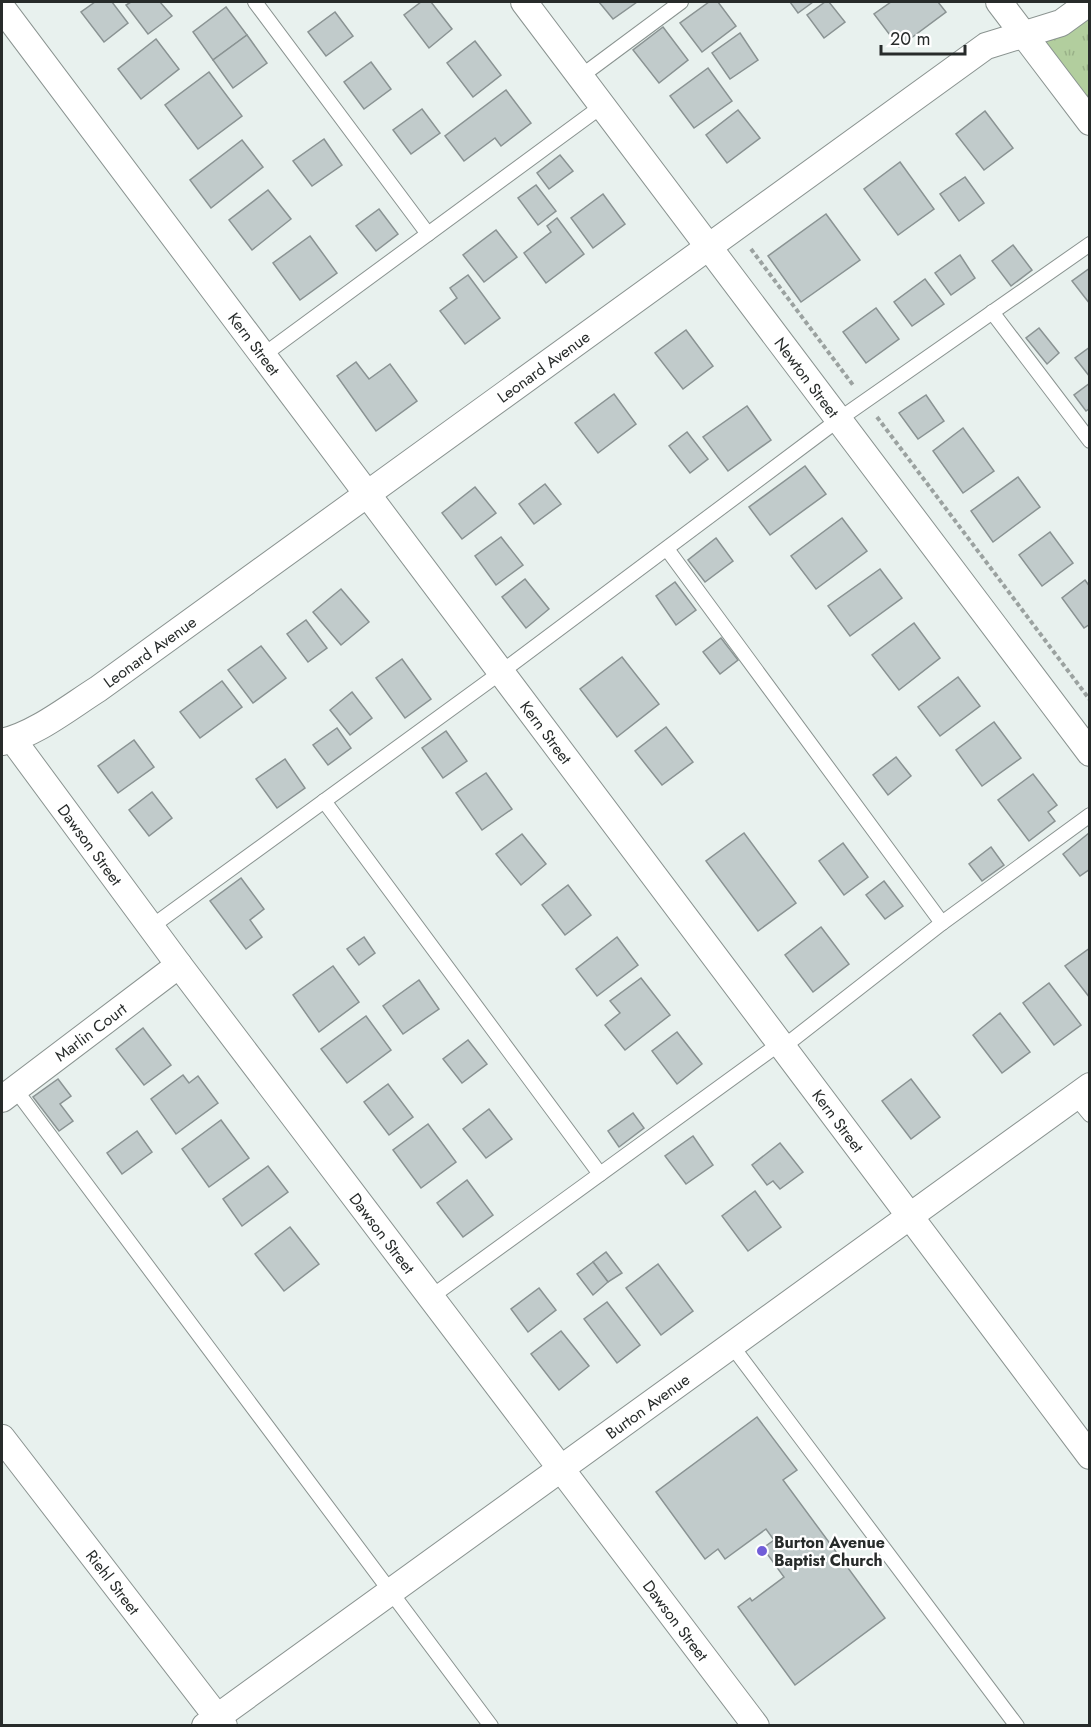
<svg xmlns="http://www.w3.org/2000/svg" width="1091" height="1727" font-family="Jost,sans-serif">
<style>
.grass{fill:url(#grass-tufts)}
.building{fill:#c1cbcb;stroke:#8a9393;stroke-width:1.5}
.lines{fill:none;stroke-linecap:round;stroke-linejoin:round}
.service-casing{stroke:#8a9390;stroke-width:16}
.minor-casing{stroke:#8a9390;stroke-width:28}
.path{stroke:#9ba2a0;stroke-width:4;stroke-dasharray:4.5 3;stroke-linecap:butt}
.service{stroke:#fff;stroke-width:14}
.minor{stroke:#fff;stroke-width:26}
.poi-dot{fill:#715ed8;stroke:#fff;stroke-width:2}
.labels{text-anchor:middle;stroke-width:4.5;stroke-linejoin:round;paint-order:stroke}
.street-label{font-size:16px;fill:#272b2a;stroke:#fff}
.poi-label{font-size:16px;font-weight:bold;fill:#272b2a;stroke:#fff;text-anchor:start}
</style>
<defs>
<pattern id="grass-tufts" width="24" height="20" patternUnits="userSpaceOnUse" patternTransform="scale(1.5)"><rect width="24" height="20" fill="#b2ce9e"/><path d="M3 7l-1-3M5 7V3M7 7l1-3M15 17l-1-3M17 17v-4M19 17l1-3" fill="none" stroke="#99b188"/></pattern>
</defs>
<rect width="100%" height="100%" fill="#e8f1ee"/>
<path class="grass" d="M1089,2V122L1025,36Z"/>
<g class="building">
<path d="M95,2H112L128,23L104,42L81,12Z"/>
<path d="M131,2H160L172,16L148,34L126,5Z"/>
<path d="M421,2H431L452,29L429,48L404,15Z"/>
<path d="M599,2H637L613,19Z"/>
<path d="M709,2H718L736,26L702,52L680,23Z"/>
<path d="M790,2H813L798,13Z"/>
<path d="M825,2H829L845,22L824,38L807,15Z"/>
<path d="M891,2H938L946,12L899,47L874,14Z"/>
<path d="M226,7L247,35L213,60L193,32Z"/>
<path d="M335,12L353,36L326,56L308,32Z"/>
<path d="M663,27L688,60L659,83L633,50Z"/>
<path d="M740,33L758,60L730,79L712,53Z"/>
<path d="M247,35L267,63L233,88L213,60Z"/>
<path d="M156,39L179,69L141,99L118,69Z"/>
<path d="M475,41L501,75L473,97L447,63Z"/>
<path d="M371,62L391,89L364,109L344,82Z"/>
<path d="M708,68L732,101L694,128L670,96Z"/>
<path d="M209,72L242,116L198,149L165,105Z"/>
<path d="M506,90L531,123L501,146L495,138L464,161L445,136Z"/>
<path d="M422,109L440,133L411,154L393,130Z"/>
<path d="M738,110L760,138L727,163L706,135Z"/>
<path d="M985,111L1013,148L984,170L956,134Z"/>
<path d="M324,139L342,165L312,186L293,161Z"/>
<path d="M242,140L263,167L211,208L190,180Z"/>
<path d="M560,155L573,171L549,189L537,173Z"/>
<path d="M900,162L934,209L898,235L864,189Z"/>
<path d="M965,177L984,203L959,221L940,194Z"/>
<path d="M536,185L556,211L538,225L518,198Z"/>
<path d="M268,190L291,219L252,250L229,220Z"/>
<path d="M603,194L625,224L593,248L571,218Z"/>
<path d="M379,209L398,234L376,251L356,226Z"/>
<path d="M826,214L860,260L801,302L768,256Z"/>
<path d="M557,218L584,254L546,283L524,253L551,232L547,226Z"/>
<path d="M496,230L517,257L484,282L463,255Z"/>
<path d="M310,236L337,273L300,300L273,263Z"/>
<path d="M1013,245L1032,270L1011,286L992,261Z"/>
<path d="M960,255L975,278L951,295L935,273Z"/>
<path d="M1090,268V304L1072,281Z"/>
<path d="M468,275L500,318L465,344L440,311L457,298L450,288Z"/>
<path d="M925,279L944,304L912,326L894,302Z"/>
<path d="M876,308L899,339L866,363L843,332Z"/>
<path d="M1039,328L1059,353L1047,364L1026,338Z"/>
<path d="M686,330L713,366L683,389L655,353Z"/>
<path d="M1090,347V377L1075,358Z"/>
<path d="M356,362L369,379L390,364L417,401L376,431L337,376Z"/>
<path d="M1090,383V408L1086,411L1074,395Z"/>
<path d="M614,394L636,424L598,453L575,423Z"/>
<path d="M926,395L944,421L918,439L899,413Z"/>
<path d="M747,406L771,440L728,471L703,437Z"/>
<path d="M963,428L994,471L963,493L933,451Z"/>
<path d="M687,432L708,459L690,473L669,446Z"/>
<path d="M805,466L826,494L770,535L749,507Z"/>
<path d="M1018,477L1040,507L993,542L971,511Z"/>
<path d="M545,484L561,504L534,524L519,504Z"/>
<path d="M475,487L496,513L462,539L442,513Z"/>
<path d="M842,518L867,551L816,589L791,556Z"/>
<path d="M1050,532L1073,563L1042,586L1019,555Z"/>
<path d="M501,537L523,565L496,585L475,556Z"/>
<path d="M716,538L733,561L705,582L688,560Z"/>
<path d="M880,569L902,598L850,636L828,606Z"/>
<path d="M525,579L549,609L526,628L502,597Z"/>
<path d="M1085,580L1090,587V624L1084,628L1062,598Z"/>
<path d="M675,582L696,610L676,625L656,596Z"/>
<path d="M341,589L369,622L341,645L313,612Z"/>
<path d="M306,620L327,648L308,662L287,634Z"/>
<path d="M914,623L940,658L899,690L872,655Z"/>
<path d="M721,638L738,660L720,674L703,652Z"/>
<path d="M261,646L286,678L253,703L228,670Z"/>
<path d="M622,657L659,704L617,737L580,689Z"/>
<path d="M402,659L431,699L405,718L376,678Z"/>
<path d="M958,677L980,706L940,736L918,707Z"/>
<path d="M222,681L242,707L200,738L180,712Z"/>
<path d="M352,692L372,718L350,735L330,710Z"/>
<path d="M994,722L1021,758L982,786L956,750Z"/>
<path d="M666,727L693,762L662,785L635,751Z"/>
<path d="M337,728L351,748L328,765L313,745Z"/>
<path d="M446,731L467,761L443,778L422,748Z"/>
<path d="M134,740L154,767L118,793L98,766Z"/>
<path d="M896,757L911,776L888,795L873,775Z"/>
<path d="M285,759L305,788L277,808L256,779Z"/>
<path d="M486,773L512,809L482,830L456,793Z"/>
<path d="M1033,774L1057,805L1048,812L1055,821L1029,841L998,800Z"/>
<path d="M152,792L172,818L149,836L129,810Z"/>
<path d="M744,833L796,903L758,931L706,861Z"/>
<path d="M1089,833L1090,869L1080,876L1063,854Z"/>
<path d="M522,834L546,864L521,885L496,854Z"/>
<path d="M843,843L868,877L844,895L819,861Z"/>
<path d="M991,847L1004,865L982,881L969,864Z"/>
<path d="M241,878L264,909L250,920L262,937L246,949L210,901Z"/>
<path d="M884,881L903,906L885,919L866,895Z"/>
<path d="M568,885L591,915L565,935L542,905Z"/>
<path d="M821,927L849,964L813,992L785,955Z"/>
<path d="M364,937L375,953L359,965L347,949Z"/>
<path d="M617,937L638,965L597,996L576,969Z"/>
<path d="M1090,948V998L1065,966Z"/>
<path d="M333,966L359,1002L319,1032L293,995Z"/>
<path d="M641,978L670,1015L625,1050L605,1025L620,1013L610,1001Z"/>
<path d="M419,980L439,1009L403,1034L383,1006Z"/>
<path d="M1049,983L1081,1025L1054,1045L1023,1003Z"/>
<path d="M1000,1013L1030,1052L1002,1073L973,1035Z"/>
<path d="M366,1016L391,1050L347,1083L321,1049Z"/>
<path d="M143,1028L171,1065L144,1085L116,1049Z"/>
<path d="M677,1032L702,1064L677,1084L652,1051Z"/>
<path d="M468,1040L487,1064L462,1083L443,1059Z"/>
<path d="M183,1075L189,1083L198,1076L218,1103L176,1134L151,1099Z"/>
<path d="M58,1079L71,1096L60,1104L73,1121L59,1131L33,1097Z"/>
<path d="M911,1079L940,1117L911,1139L882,1101Z"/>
<path d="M388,1084L413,1117L389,1135L364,1102Z"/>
<path d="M489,1109L512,1139L486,1158L463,1129Z"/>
<path d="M633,1113L644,1128L619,1147L608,1131Z"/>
<path d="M221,1120L249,1158L209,1187L182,1149Z"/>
<path d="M428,1124L456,1162L421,1188L393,1150Z"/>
<path d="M137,1131L152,1152L122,1174L107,1153Z"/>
<path d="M693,1136L713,1165L686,1184L665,1156Z"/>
<path d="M780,1143L803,1172L780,1189L773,1181L767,1185L752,1165Z"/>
<path d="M268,1166L288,1192L242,1226L223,1199Z"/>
<path d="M467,1180L493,1215L463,1237L437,1203Z"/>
<path d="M755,1191L781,1227L748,1251L722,1216Z"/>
<path d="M290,1227L319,1264L284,1291L255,1254Z"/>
<path d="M606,1252L622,1273L608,1282L593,1262Z"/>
<path d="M593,1262L608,1282L593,1295L577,1274Z"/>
<path d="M658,1264L693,1311L661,1335L626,1288Z"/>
<path d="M539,1288L556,1310L528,1332L511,1309Z"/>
<path d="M607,1302L640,1345L617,1363L584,1319Z"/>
<path d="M561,1331L589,1366L559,1390L531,1354Z"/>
<path d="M757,1417L797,1470L783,1480L885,1618L795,1685L738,1607L750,1598L752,1601L784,1577L763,1548L774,1540L766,1529L725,1559L718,1549L705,1559L656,1492Z"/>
</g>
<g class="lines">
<defs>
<g id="service">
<path d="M255,2L428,234"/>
<path d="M580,77L681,2"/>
<path d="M992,312L1090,441"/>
<path d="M262,356L602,106"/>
<path d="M667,549L942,923"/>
<path d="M324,801L600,1174"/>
<path d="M151,927L500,673L838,420L1090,244"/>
<path d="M782,1048L942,923L1090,815"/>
<path d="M15,1089L491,1726"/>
<path d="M1075,1097L1090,1115"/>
<path d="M431,1297L779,1044"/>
<path d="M732,1346L1017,1726"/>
</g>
<g id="minor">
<path id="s1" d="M524,2L1090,753"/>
<path d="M999,2L1090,122"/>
<path id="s2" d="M2,8L1090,1456"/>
<path id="s3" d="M13,740L179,965L756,1726"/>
<path id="s4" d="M2,742C36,734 68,708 98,689L986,46L1061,23L1090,2"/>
<path id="s5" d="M2,1099L179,965"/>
<path id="s6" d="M2,1438L224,1726"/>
<path id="s7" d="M205,1726L1090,1086"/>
</g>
</defs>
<use href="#service" class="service-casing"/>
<use href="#minor" class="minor-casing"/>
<g class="path">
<path d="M751,249L853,385"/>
<path d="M877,417L1090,700"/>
</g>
<use href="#service" class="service"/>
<use href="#minor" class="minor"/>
</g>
<circle class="poi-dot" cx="762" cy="1551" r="6"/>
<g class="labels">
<g class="street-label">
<text dy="6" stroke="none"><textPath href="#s2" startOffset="420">Kern Street</textPath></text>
<text dy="6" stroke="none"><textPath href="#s4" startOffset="660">Leonard Avenue</textPath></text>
<text dy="6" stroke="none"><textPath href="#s1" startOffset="470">Newton Street</textPath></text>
<text dy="6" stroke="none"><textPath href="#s4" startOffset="174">Leonard Avenue</textPath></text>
<text dy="6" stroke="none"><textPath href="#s2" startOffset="906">Kern Street</textPath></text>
<text dy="6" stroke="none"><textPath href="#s3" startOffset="130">Dawson Street</textPath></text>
<text dy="6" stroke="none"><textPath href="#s5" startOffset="111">Marlin Court</textPath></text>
<text dy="6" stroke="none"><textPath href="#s2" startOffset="1392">Kern Street</textPath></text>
<text dy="6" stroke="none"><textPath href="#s3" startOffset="616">Dawson Street</textPath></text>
<text dy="6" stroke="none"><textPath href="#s7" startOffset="546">Burton Avenue</textPath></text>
<text dy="6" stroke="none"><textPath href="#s6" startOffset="182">Riehl Street</textPath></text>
<text dy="6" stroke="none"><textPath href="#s3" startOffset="1102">Dawson Street</textPath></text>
</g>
<g class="poi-label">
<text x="774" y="1548">Burton Avenue<tspan x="774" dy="18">Baptist Church</tspan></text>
</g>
</g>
<rect width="1091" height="1727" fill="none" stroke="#272b2a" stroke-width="6"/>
<path d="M881 45v9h84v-9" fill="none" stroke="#272b2a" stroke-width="3"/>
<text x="890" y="45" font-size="18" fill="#272b2a" stroke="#ffffff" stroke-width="4.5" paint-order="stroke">20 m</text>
</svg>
